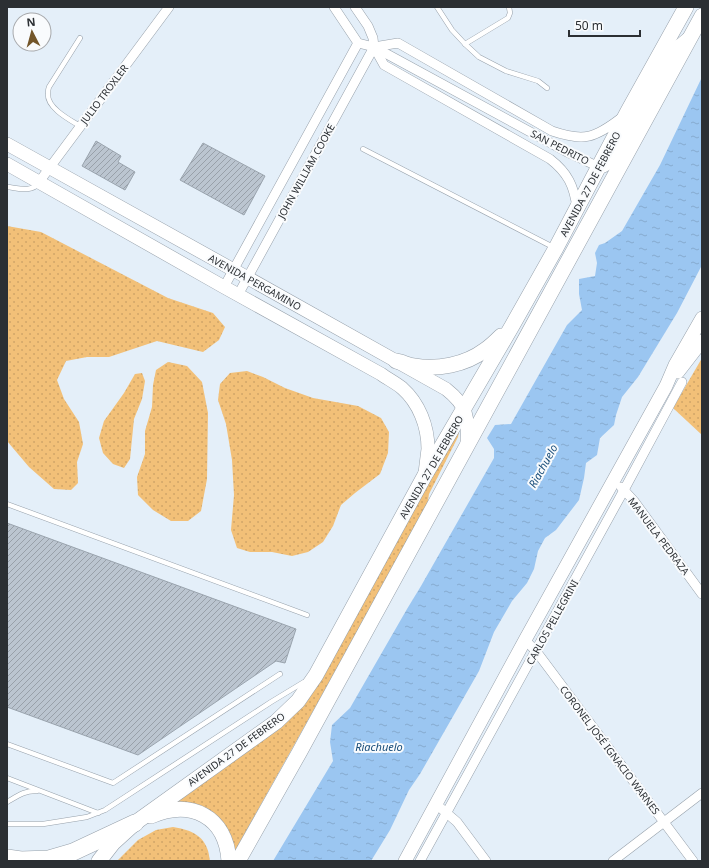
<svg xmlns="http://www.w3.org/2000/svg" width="709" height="868" font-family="'Noto Sans',sans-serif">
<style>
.grass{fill:url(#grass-dots)}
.water{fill:url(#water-ripples)}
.building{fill:url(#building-hatch);stroke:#9aa4ae}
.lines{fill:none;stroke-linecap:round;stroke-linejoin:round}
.lane-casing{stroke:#97a1ab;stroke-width:5.5}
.street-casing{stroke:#97a1ab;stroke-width:10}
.secondary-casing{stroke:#97a1ab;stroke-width:14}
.primary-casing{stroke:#97a1ab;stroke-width:16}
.highway-casing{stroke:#97a1ab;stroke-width:18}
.lane{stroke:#fff;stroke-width:4.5}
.street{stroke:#fff;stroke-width:9}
.secondary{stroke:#fff;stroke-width:13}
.primary{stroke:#fff;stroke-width:15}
.highway{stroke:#fff;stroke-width:17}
.labels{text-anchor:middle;stroke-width:4;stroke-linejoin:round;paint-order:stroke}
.street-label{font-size:10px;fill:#2b2f33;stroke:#f9fbfd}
.water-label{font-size:11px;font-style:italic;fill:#174c79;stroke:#f9fbfd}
</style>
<defs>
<pattern id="grass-dots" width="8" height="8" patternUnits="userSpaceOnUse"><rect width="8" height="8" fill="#f2c078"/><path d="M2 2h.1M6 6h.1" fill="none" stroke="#d0a568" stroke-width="1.8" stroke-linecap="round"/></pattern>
<pattern id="water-ripples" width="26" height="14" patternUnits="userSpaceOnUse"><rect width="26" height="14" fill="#9bc6f1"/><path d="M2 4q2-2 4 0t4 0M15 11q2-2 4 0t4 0" fill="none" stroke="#86aacf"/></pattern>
<pattern id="building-hatch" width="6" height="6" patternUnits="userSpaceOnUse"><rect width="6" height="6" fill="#bbc5d0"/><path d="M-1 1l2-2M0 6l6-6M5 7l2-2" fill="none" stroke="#98a0a9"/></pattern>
</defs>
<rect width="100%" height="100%" fill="#e4eff9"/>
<g class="grass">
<path d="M7,226L41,232L168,298L213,313L225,327L219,340L203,352L157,341L109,357H87L66,361L57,380L64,399L79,422L83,444L77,462L78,483L71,490L54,489L29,467L7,441Z"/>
<path d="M702,358V435L673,408Z"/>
<path d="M168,362L187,366L202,382L208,413L207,479L201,511L188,521H171L153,510L138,495L137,477L145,454V431L152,407L153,385L156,370Z"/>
<path d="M247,371L263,377L285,388L313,398L358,406L381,418L389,432L388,453L380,474L355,493L341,505L333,526L323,542L308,552L292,556L272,552H250L237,548L231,530L234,495L232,460L226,424L218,400L220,384L230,373Z"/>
<path d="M142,373L145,381L142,399L134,419L130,459L124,468L113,464L103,453L99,438L104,421L124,393L135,374Z"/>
<path d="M460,425L458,437L429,494L427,507L231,858L223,829L162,808L285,721Z"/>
<path d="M173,827C187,829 202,834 207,848C209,852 209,857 210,861H117L138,840L156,830Z"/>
</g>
<path class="water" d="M702,77V265L677,313L638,377L622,397L616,415L614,425L600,438L597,455L586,463L584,478L579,500L556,530L545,538L538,551L534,569L527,583L512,601L494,632L479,671L420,774L409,790L390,830L371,861H273L333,761L330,742L332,725L350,708L407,609L421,586L494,458V449L487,438L495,425L511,424L567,325L582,310L579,294V279L595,276L597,263L595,253L599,245L605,243L622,231L660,165Z"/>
<g class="building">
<path d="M96,141L121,156L118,162L135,172L125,190L82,166Z"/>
<path d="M203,143L265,176L244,215L180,180Z"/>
<path d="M7,523L296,629L285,663L276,661L138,755L7,707Z"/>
</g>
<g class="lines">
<defs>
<g id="lane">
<path d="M437,7L452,30L465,44L479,57L506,71L538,81L547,88"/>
<path d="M465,44L508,18L510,13L509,7"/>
<path d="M80,126C70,120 47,108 48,94C48,92 48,89 49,87L80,38"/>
<path d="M363,149L553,247"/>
<path d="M7,187C18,188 31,193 39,183"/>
<path d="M7,504L307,615"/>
<path d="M7,744L113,783L280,674"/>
<path d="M7,778L98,813"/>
<path d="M7,802C16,797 25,790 37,791"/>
<path d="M7,824H43L87,817L105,810L271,702L304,682"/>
</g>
<g id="street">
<path d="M334,7L358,43L374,47L569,153L599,167L604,168L609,165L676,46L687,37"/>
<path d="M355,7L368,26L373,38L374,47L384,65L550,159C568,173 574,186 577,208"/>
<path d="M374,47L398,43L552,131C584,142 595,138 621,118"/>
<path d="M39,182L169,7"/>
<path d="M224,287L358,43"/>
<path d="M238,295L374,47"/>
<path d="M621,487L624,490L634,501L702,594"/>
<path d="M525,640L536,651L693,861"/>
<path d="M436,804L457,822L486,861"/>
<path d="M420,861L624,490L682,382"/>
<path d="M613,861L702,793"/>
</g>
<g id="secondary">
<path d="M7,144L248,278L446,389C469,407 468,418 467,446"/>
<path d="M7,164L224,287L381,374C388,379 396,383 402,388C419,403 428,426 428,449C427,457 426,465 425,473"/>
<path d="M678,372L702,341"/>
<path d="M405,861L525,640L666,386L675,365L702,318"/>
</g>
<g id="primary">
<path d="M396,361C402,362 408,365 414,366C437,370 465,365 485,350C491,346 496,341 501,336"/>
<path d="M151,816C191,799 226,816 229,861"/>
<path d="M99,861L113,843L135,823L276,722L298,701L316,675L425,475L512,326L556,248L627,113L686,7"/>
<path d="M238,861L299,753L702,16"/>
</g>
<path id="highway" d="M7,858L21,860L49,859L73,852L135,823"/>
</defs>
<use href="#lane" class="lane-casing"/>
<use href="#street" class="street-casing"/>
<use href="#secondary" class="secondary-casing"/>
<use href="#primary" class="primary-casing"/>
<use href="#highway" class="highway-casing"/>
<use href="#lane" class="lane"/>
<use href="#street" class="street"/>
<use href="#secondary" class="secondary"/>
<use href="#primary" class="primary"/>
<use href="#highway" class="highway"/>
</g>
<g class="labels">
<g class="street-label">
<text transform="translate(104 94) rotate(-53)" y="4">JULIO TROXLER</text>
<text transform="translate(560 147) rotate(27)" y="4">SAN PEDRITO</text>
<text transform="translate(306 171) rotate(-61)" y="4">JOHN WILLIAM COOKE</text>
<text transform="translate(590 184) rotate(-62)" y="4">AVENIDA 27 DE FEBRERO</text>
<text transform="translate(255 282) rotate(29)" y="4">AVENIDA PERGAMINO</text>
<text transform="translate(431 467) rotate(-60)" y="4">AVENIDA 27 DE FEBRERO</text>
<text transform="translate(659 536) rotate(53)" y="4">MANUELA PEDRAZA</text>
<text transform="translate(552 622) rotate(-61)" y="4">CARLOS PELLEGRINI</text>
<text transform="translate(236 749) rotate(-36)" y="4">AVENIDA 27 DE FEBRERO</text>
<text transform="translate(610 750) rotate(53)" y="4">CORONEL JOSÉ IGNACIO WARNES</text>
</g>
<g class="water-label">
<text transform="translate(543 466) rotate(-61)" y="4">Riachuelo</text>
<text x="379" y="751">Riachuelo</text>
</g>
</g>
<rect width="709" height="868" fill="none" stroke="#2b2f33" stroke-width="16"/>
<g transform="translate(32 32) rotate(354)"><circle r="19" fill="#f9fbfd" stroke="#a7a9ac"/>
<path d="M0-3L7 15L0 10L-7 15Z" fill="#73562a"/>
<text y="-6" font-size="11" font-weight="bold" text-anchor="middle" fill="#2b2f33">N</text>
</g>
<path d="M569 30v6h71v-6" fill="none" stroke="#2b2f33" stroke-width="2"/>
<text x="575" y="30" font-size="12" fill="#2b2f33" stroke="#f9fbfd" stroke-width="3" paint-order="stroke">50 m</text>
</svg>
